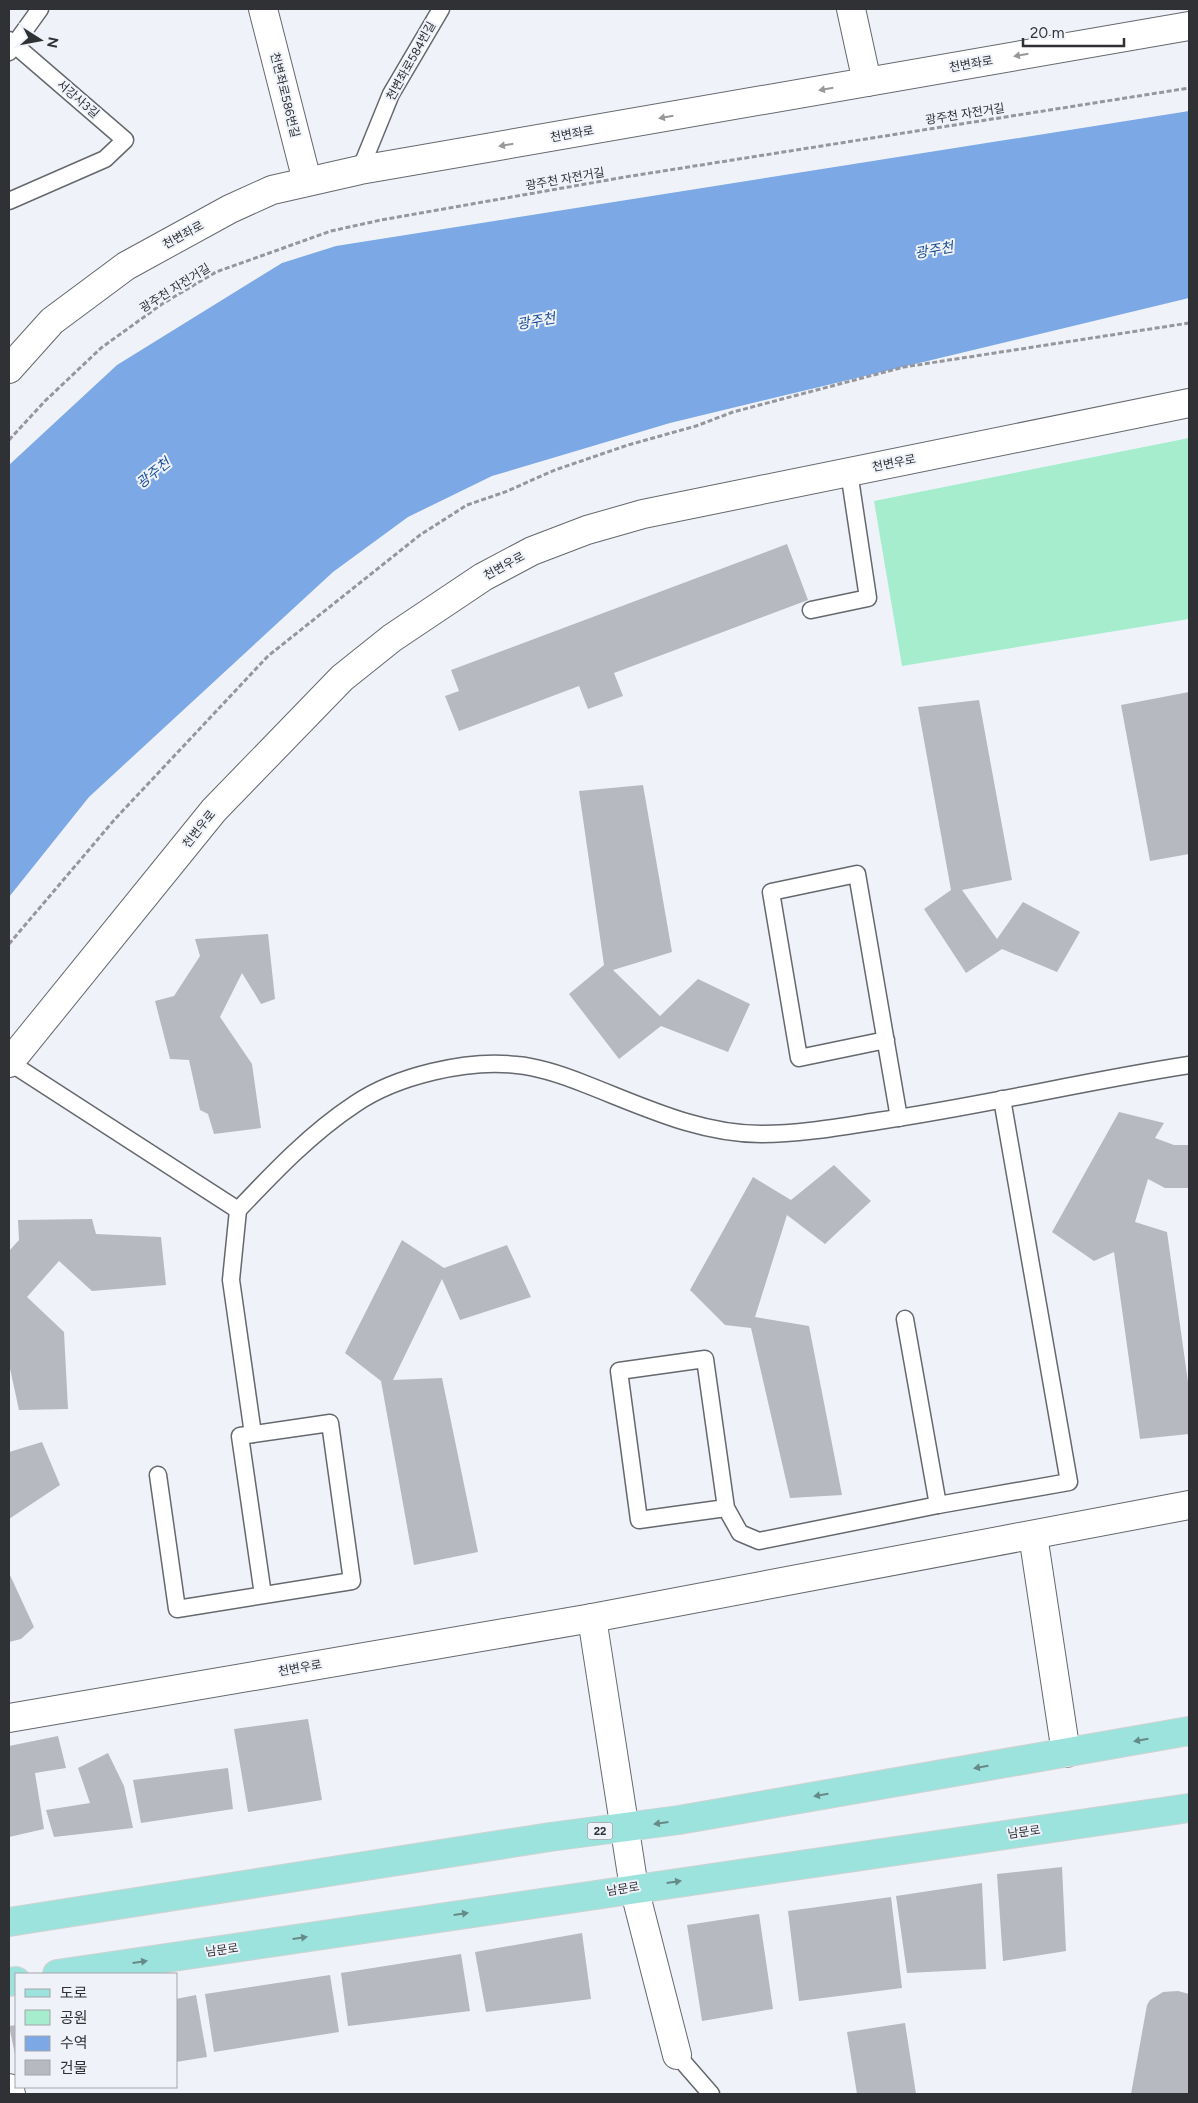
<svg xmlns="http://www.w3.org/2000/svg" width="1198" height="2103" font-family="Figtree,'Noto Sans KR',sans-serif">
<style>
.green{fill:#a5edcc}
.water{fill:#7ca8e6}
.building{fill:#b6b9bf}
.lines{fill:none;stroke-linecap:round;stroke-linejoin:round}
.lane-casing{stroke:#65686d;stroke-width:19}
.street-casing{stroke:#65686d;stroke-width:30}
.secondary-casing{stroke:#65686d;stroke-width:30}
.primary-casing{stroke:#d1d2d2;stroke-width:30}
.path{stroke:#95979c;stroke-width:3;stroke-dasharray:5 2.5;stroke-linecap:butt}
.lane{stroke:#fff;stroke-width:16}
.street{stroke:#fff;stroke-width:28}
.secondary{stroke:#fff;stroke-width:28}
.primary{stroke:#9de3dd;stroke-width:28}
.oneway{fill:#98989a}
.oneway2{fill:#668a88}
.labels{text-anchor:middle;stroke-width:4;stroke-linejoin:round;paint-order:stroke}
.shield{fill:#eff3f9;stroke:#696b6f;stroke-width:1}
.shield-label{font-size:11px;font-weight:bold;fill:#303134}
.street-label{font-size:12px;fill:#303134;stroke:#eff3f9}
.water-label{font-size:14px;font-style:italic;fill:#164d97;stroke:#eff3f9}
</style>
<rect width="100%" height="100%" fill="#eff3f9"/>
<path class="green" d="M1189,438V619L902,666L874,501Z"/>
<path class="water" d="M1189,111V298L670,423L492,476L408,517L333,572L89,797L9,897V465L117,365L282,263L336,246Z"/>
<g class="building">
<path d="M787,544L808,600L614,673L623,696L588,709L579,686L459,731L445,696L459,691L451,670Z"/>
<path d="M1189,692V854L1150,861L1121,705Z"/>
<path d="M979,700L1012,880L962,890L997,939L1023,902L1080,932L1057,972L1002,949L966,973L924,909L951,890L918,707Z"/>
<path d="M643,785L672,952L613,970L660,1016L698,979L750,1004L728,1052L661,1026L619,1059L569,994L604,965L579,791Z"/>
<path d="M268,934L275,999L261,1004L242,973L220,1017L252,1064L261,1128L214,1134L208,1114L200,1110L189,1060L170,1059L155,1001L174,996L200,956L195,939Z"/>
<path d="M1119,1112L1164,1123L1155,1138L1174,1145H1189V1188H1165L1148,1179L1135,1222L1167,1232L1189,1389V1434L1140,1439L1114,1252L1094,1261L1052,1232Z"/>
<path d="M834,1165L871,1201L825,1244L787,1215L755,1317L809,1326L842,1495L790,1498L751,1328L725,1325L690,1290L753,1177L791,1200Z"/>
<path d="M92,1219L96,1234L161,1237L166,1285L92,1291L59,1261L27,1297L64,1332L68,1409L19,1410L9,1364V1251L19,1240L18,1220Z"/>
<path d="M402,1240L444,1268L507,1245L531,1297L460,1320L442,1279L393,1380L442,1378L478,1552L414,1565L381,1381L345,1353Z"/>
<path d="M42,1442L60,1485L9,1519V1452Z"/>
<path d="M9,1573L34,1627L21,1639L9,1642Z"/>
<path d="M308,1719L322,1800L248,1812L234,1729Z"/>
<path d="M58,1736L66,1768L35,1773L44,1829L9,1837V1746Z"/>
<path d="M108,1753L124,1786L133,1828L54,1837L46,1810L90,1803L78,1768Z"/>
<path d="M228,1768L233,1809L141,1823L133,1780Z"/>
<path d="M1062,1867L1066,1951L1003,1961L997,1874Z"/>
<path d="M982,1883L986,1969L907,1973L896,1896Z"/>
<path d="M891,1897L902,1988L799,2001L788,1911Z"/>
<path d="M759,1914L773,2009L702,2021L687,1925Z"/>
<path d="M582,1933L591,1999L486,2012L475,1952Z"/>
<path d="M461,1954L470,2011L348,2026L341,1973Z"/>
<path d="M330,1975L339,2032L214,2052L205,1994Z"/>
<path d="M1178,1991L1189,1994V2094H1131L1147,2005L1150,2000L1163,1992Z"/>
<path d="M196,1995L207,2057L176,2062V1999Z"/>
<path d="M905,2023L916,2094H857L847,2032Z"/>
<path d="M16,2025V2059L9,2026Z"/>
</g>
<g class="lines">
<defs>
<g id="lane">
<path d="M9,40L125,140L105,159L9,201"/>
<path d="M9,52L40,9"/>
<path d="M360,170L391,94L441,9"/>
<path d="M811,610L868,598L849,472"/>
<path d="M886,1040L799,1058L771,892L857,874L899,1118"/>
<path d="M9,1062L238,1210C274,1172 311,1133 355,1104C396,1076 467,1059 517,1065C539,1067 565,1076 585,1084C642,1106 699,1134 761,1134C800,1134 839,1127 878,1121C982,1106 1085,1081 1189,1065"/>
<path d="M238,1210L231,1280L253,1434"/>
<path d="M905,1319L938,1505L1069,1482L1002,1099"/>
<path d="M158,1475L177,1609L352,1581L330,1423L240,1436L263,1595"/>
<path d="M726,1508L639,1520L619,1371L705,1359L726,1508L740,1533L759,1541L938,1505"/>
<path d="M677,2055L711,2094"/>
</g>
<g id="street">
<path d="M263,9L307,181"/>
<path d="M851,9L867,82"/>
<path d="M1033,1535L1066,1753"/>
<path d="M9,1718L592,1618"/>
<path d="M677,2055L634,1888L592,1618L1189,1505"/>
<path d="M9,2088L11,2094"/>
</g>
<g id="secondary">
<path d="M9,369L52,321L126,266L230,209L272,190L360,170L1189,26"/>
<path d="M9,1063L214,810L342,678L392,638L483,577L532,551L587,530L643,514L1189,403"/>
</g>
<g id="primary">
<path d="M9,1922L550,1837L679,1820L1189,1731"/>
<path d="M57,1974L1189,1808"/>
<path d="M9,1982L16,1981"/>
</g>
</defs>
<use href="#lane" class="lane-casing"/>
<use href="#street" class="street-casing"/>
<use href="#secondary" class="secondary-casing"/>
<use href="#primary" class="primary-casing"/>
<g class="path">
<path d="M9,440L45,401L101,348L162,304L216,272L331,231L381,220L625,177L1189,88"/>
<path d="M9,944L115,819L268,656L420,535L467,505L505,492L555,470L628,445L696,426L733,412L904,367L1189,323"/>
</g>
<use href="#lane" class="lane"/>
<use href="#street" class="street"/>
<use href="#secondary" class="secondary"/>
<use href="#primary" class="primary"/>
</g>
<defs><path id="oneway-solid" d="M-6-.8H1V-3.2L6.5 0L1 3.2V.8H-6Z" transform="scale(1.25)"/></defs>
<g class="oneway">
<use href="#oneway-solid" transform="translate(1021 55) rotate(170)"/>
<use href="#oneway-solid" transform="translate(826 89) rotate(170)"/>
<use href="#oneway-solid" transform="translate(666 117) rotate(170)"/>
<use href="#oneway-solid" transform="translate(506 145) rotate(170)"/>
</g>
<g class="oneway2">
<use href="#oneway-solid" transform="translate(1141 1740) rotate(170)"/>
<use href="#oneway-solid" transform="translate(981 1767) rotate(170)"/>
<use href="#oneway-solid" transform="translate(821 1795) rotate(170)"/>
<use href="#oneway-solid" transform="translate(661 1823) rotate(172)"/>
<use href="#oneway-solid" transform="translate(674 1882) rotate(-8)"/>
<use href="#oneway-solid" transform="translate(461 1914) rotate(-8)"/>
<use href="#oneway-solid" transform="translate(300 1938) rotate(-8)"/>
<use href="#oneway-solid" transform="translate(140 1962) rotate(-8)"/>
</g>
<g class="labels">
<rect class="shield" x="587.5" y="1822.5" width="25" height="17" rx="4"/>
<g class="shield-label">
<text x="600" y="1835">22</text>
</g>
<g class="street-label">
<text transform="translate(411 61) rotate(-61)" y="4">천변좌로584번길</text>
<text transform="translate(971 64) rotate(-10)" y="4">천변좌로</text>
<text transform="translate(285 95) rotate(76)" y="4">천변좌로586번길</text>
<text transform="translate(78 99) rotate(41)" y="4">서강사3길</text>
<text transform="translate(965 114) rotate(-9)" y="4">광주천 자전거길</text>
<text transform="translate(572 134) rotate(-10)" y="4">천변좌로</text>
<text transform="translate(565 179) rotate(-10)" y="4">광주천 자전거길</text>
<text transform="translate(183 235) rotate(-28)" y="4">천변좌로</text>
<text transform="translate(175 288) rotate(-32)" y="4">광주천 자전거길</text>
<text transform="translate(894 463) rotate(-11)" y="4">천변우로</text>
<text transform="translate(504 566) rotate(-28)" y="4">천변우로</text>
<text transform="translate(199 829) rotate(-51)" y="4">천변우로</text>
<text transform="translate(300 1668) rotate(-10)" y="4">천변우로</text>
<text transform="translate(1024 1832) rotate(-8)" y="4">남문로</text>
<text transform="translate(623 1889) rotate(-9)" y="4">남문로</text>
<text transform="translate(222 1950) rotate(-8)" y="4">남문로</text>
</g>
<g class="water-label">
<text transform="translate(934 250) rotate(-10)" y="5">광주천</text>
<text transform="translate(536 321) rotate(-10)" y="5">광주천</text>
<text transform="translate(153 473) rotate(-39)" y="5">광주천</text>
</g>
</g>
<rect width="1198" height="2103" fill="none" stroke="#303134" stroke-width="20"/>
<rect x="15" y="1973" width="162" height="115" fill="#eff3f9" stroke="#a3a5aa"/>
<rect x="25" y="1989" width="25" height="8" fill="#9de3dd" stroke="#a3a5aa"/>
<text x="60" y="1998" font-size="15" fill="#303134">도로</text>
<rect x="25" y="2010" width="25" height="15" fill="#a5edcc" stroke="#a3a5aa"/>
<text x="60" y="2023" font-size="15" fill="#303134">공원</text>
<rect x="25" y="2036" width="25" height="15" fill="#7ca8e6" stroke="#a3a5aa"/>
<text x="60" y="2048" font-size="15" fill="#303134">수역</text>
<rect x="25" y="2060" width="25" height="15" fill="#b6b9bf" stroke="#a3a5aa"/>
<text x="60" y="2073" font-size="15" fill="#303134">건물</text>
<g transform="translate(40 40) rotate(101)" stroke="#eff3f9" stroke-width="4" paint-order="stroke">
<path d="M0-4L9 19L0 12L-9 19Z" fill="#303134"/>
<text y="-8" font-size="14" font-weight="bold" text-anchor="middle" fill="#303134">N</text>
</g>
<path d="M1023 38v8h101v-8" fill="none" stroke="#303134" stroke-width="2.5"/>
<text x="1030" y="38" font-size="15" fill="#303134" stroke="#eff3f9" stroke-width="4" paint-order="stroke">20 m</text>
</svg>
